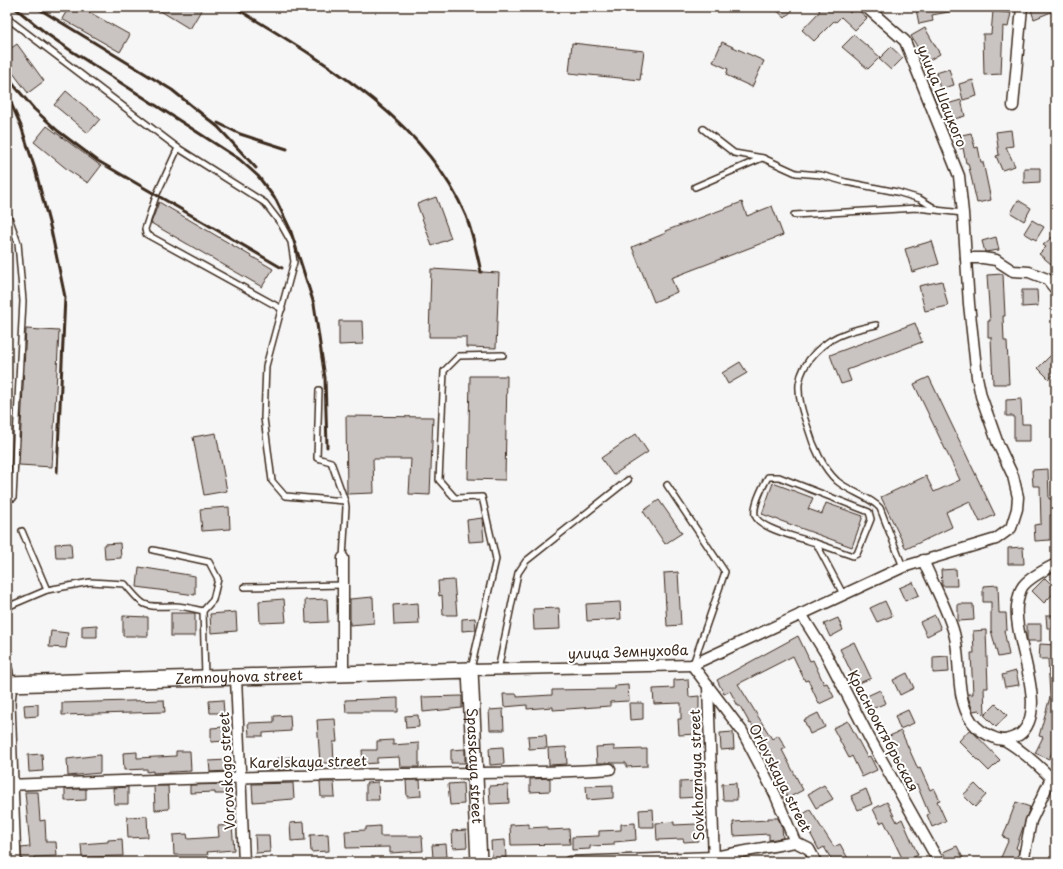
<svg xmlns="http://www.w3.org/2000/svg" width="1063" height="869" font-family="'Playpen Sans',sans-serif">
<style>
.building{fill:#c9c3c1;stroke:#3b2a1e}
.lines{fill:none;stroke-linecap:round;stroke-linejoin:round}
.lane-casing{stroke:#3b2a1e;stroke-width:8}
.street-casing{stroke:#3b2a1e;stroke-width:13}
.secondary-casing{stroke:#3b2a1e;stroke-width:18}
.lane{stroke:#fff;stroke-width:5}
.street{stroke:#fff;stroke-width:10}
.secondary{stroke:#fff;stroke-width:15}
.rail{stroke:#3b2a1e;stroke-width:3}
.labels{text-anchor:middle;stroke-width:4;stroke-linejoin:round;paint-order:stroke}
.street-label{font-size:14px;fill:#3b2a1e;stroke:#fff}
</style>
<rect width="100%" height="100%" fill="#f7f6f6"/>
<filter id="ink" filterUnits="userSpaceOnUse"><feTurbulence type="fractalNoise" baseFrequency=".025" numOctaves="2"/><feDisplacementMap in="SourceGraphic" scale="8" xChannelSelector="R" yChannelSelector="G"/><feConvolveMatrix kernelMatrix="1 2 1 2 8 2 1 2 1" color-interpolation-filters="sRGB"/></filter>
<g filter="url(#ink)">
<g class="building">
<path d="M69,7H80L130,35L120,52L62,19Z"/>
<path d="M154,7H203L190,29Z"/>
<path d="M773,7H795L785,18Z"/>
<path d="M815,7H844L850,13L855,7L867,18L855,30L841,17L836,22L834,21L814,41L802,30L820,11Z"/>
<path d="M930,7H954V11L932,15L933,21L919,24L916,9Z"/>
<path d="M1030,7H1056V10L1034,19Z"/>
<path d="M993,11L1011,13L1008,27L1003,26L1001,74L984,75L983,34H991Z"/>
<path d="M925,28L940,54L926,62L911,36Z"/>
<path d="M854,35L880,57L868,69L842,47Z"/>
<path d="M722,42L764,61L752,87L726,75L728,69L713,62Z"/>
<path d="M572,43L644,51L640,80L569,73Z"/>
<path d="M17,44L44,81L28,93L7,65V51Z"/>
<path d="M891,47L903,58L891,70L879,59Z"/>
<path d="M949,69L954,85L940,89L936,73Z"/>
<path d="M973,80L977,96L963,100L959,84Z"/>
<path d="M66,91L100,119L88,133L54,105Z"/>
<path d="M961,100L965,116L951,120L947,104Z"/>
<path d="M47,126L101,166L88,183L68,170L34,142Z"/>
<path d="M1011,130L1013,146L1006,147L1015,166L1002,170L996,156L999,155L996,132Z"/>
<path d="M971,133L975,148L978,147L981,162H983L991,200L977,203L968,163H966L963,148L960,149L957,136Z"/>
<path d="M1024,168H1040V182L1024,183Z"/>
<path d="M436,197L451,238L432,246L417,204Z"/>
<path d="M1018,200L1031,208L1024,221L1011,213Z"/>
<path d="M159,202L273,269L262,287L151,223Z"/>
<path d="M742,202L747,216L772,206L783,235L671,278L677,292L654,302L632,247L666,233L665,231Z"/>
<path d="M1032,220L1044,227L1036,240L1024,233Z"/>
<path d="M1056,234V258L1051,264L1039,254L1046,247L1043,245Z"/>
<path d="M996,237L999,250L985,252L982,241Z"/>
<path d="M932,241L939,264L912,272L905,249Z"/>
<path d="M431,269L499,273L496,348L466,347V337H429Z"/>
<path d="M1003,274L1005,316H1003L1004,341H1007L1009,384H993L991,337H988V321H990L987,275Z"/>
<path d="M942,281L948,306L925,311L919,286Z"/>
<path d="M1022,290H1037L1038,306L1022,307Z"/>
<path d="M339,321H362L363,344L339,345Z"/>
<path d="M915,323L922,342L847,370L851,381L841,384L830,355Z"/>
<path d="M26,329L59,331L52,467L19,465Z"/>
<path d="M1056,350V373L1049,379L1038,368Z"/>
<path d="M740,362L747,373L728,384L722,373Z"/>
<path d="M470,376H507L505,480L468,479Z"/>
<path d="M929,377L995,515L980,522L970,501L946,512L952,527L906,549L881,497L926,476L934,492L960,480L914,384Z"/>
<path d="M1021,399L1022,424H1030V441H1014V416H1006V400Z"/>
<path d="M346,416L433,417L430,495L409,494L411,459H373L374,493L347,494Z"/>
<path d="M216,433L227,491L204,495L193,437Z"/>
<path d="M636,434L648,452L613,475L601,458Z"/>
<path d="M1048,469L1049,499L1056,498V515H1050V540L1035,541L1034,525L1041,524L1040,486H1033L1032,470Z"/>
<path d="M773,483L813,498L808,509L822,514L826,503L863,516L852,547L762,514Z"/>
<path d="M659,500L682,533L665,544L643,511Z"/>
<path d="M229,507L230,529L202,531L200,509Z"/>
<path d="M482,518L484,541L469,542L467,520Z"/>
<path d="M71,543L72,558H56L55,544Z"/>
<path d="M120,543L121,558L105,559L104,544Z"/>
<path d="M1023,547L1024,564H1008V548Z"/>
<path d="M139,567L195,576V595L137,587Z"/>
<path d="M956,569L957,586H942L941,570Z"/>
<path d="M678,572L681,625L667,626L664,573Z"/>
<path d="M1045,578L1056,589V591L1044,603L1032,591Z"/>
<path d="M454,580L457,615H443L442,595L439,596L438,581Z"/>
<path d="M913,582L919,595L905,601L899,588Z"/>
<path d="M998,585L999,613H1006L1007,630H1004L1009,655L998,657L991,630V602H983V586Z"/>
<path d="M373,597L374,623L350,625V599Z"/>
<path d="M284,599L286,622L260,623L259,601Z"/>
<path d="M327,599L328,622L306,623L305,600Z"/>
<path d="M885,601L892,616L877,622L870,608Z"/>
<path d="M620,602L621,619L587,621L586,604Z"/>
<path d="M418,603L419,624L394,625L393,605Z"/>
<path d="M958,604H973L974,620L958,621Z"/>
<path d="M559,608L560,629L534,630L533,609Z"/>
<path d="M236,612L237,631L211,633L210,614Z"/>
<rect x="171" y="613" width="24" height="23"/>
<path d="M935,615L941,629L927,636L920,622Z"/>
<path d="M1046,615H1056V628H1047Z"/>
<path d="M123,616L148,617V636H123Z"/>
<path d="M475,618L476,630L462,631V619Z"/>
<path d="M838,618L843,630L830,637L824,624Z"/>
<rect x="1027" y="624" width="14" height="17"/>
<path d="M97,625V637H82V626Z"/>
<path d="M986,630L988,688H984L985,715L996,704L1007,715L996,727L979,710L973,711L968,697V694H973L971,653H974L973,631Z"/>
<path d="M51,631L68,633L66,648L49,647Z"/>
<path d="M798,636L810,661L813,660L824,684L827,683L834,697L819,704L808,680L805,681L793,656L738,684L772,739L778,735L786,748L782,750L803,790L788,798L768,765L770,763L760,745L763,744L751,723L750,724L740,706H738L730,691L724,694L717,680Z"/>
<path d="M854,642L871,678L857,684L840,649Z"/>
<path d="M1040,644L1056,645V734L1053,750L1049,759L1035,753L1043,737L1039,736L1050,697L1048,659H1039Z"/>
<path d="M948,656L949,672L933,673V657Z"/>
<path d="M1016,671L1019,685L1005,687L1002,675Z"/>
<path d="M907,673L914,688L900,695L893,680Z"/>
<path d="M688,679L689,697L699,696V713H696L697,734L679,735L678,719H681V703L654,704L653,689L674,688V680Z"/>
<path d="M628,685L629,701L610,702V706L553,710V707L527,709V705L504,707L503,694H517V697L552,695V690L615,689V686Z"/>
<path d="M880,690L886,703L872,709L867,696Z"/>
<path d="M462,696V708L423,712L422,697Z"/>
<path d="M398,698V712H346L345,700Z"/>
<path d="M164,700L165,712L62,715V703Z"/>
<path d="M223,700L224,713H210L209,701Z"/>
<path d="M629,703H643V719L630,720Z"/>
<path d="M38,704V716L25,717L24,705Z"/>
<path d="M503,709L504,730H490L489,710Z"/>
<path d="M908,710L914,723L900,729L895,716Z"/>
<path d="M818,713L825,727L810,734L804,720Z"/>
<path d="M290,715L291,731L263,733V736H249L248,723L274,722V716Z"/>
<path d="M418,715L419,727L406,728L405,716Z"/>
<path d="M335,719L337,742H333L334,763H320L317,720Z"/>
<path d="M848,721L867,757L870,756L877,770L862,777L852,756L849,758L833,728Z"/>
<path d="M224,727L225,741L211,742V728Z"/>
<path d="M970,729L1000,760L989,771L959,741Z"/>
<path d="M901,731L918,769L920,768L930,790L934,788L940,800L937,801L946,821L932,827L927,815L929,814L917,785L912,787L887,737Z"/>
<path d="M733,732L734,749L721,750L720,733Z"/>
<path d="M546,735L547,748L529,749L528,736Z"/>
<path d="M393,740V745L419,743V767H400L399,757L377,758V763L363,764L362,750H377V741Z"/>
<path d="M614,746V750L647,749V766L626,767V763H597L596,747Z"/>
<path d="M503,747L504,764L490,765L489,748Z"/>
<path d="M566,747L567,764L549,765L548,748Z"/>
<path d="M465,749V763H451V750Z"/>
<path d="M176,751H190L191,771L153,773V771L147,772V769L124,770L123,753L137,752V758L176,756Z"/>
<path d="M42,754L43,771L29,772L28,755Z"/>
<path d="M100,755V773L68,776L67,759Z"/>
<path d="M292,757V770H278V758Z"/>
<path d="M227,760V771L210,772L209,761Z"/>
<path d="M550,778V791L530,792V779Z"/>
<path d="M406,780H420L421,796L407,797Z"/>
<path d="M698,781L699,797L680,798V782Z"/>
<path d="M320,782H334L335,797H321Z"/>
<path d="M378,782L379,800H366V783Z"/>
<path d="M293,783L294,799L253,802L252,784Z"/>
<path d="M463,783L464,804L450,805L448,784Z"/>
<path d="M736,783L737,800H723L722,784Z"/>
<path d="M232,784V794H215V792L190,793V785Z"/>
<path d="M975,784L986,795L975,807L963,795Z"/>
<path d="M508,785L509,803L490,804L489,786Z"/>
<path d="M613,785V798L587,800L586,786Z"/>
<path d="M824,785L833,799L816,808L808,794Z"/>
<path d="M154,786H168L169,809L155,810Z"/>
<path d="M128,787V804H114L113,788Z"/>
<path d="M65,789H86V800L65,801Z"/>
<path d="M866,789L872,804L858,810L851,796Z"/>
<path d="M25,792H38L40,821L45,820L46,842H56L57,856L34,857L35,862H22L21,848L30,847Z"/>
<path d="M887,802L897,822L902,819L918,855L904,862L884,821L880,823L873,809Z"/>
<path d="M1016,802L1030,807L1016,848L1019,850L1017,862H999L1009,839L1003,837Z"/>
<path d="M653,809L654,827H640L639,810Z"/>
<path d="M810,810L834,847L840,844L850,862H833L824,847L819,850L808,829L806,831L798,817Z"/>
<path d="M147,816L148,837L128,838L127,817Z"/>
<path d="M768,818H778L782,828L783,838L769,840V834L734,836L733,822L768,820Z"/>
<path d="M304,822L305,840L291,841L290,823Z"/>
<path d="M674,822V825L697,824L698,841L684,842L683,839L657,840L656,823Z"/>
<path d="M635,823L636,840L614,842V845L590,846V849L572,850V837L599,836V831L621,830V824Z"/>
<path d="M529,824V828L547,827V830L569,829L570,844L511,845L510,825Z"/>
<path d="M232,825L234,850L207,852L208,855H174L173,835L187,834L188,839L219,837L218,826Z"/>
<path d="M380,826V836H422L423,851L390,853V847L346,848L345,831L366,830V827Z"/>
<path d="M466,830L467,847L453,848L452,831Z"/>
<path d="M328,834L329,851L311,852L310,835Z"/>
<path d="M255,835H269L270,852L256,853Z"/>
<path d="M122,839L123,856L82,857L81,844L108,842V840Z"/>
<path d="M505,840L506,858L492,859L491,841Z"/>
<path d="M446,844L447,857L433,858L432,845Z"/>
<path d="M957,846L963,858L955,862H948L943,852Z"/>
</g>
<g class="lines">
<defs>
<g id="lane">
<path d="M7,18L178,148L265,203L281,224L291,242L294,262L266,366L264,418L272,481L285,496L345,501"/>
<path d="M703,129L734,153L763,158L796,173L821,175L846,182L897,192L920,199L936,209"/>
<path d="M178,148L156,196L145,229L146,234L282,309"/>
<path d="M695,187L762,158"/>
<path d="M7,212L18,243L23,301L13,498"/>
<path d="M794,215L917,208L963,213"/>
<path d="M876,325C866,327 856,329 846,333C825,340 802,360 799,384C798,399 803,414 808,428C813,446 823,468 837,481C850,492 869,496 880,508L903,567"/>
<path d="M319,390L317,458L331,462L345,501L346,507L343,558"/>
<path d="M667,485L725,572L693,664"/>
<path d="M22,531L47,590"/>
<path d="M816,543L853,556L857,554L871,519L869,512L779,477H768C763,486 753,506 755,515C758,529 804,539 816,543L843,594"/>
<path d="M153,550L209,562L218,579L213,600L203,611"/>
<path d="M244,587L343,585"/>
<path d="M7,607L47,590L90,582L125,584C146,610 144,606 175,606C184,606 194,609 203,611L205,676"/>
<path d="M471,669L496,559L482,497L455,498L439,480L444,371L459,356L503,355"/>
<path d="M498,670L518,573L526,561L628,480"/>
</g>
<g id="street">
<path d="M1013,106L1022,7"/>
<path d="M966,258H983L996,260L1013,271L1029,272L1047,279L1056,290"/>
<path d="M343,558V675"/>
<path d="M923,560C933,584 947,608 954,633C962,662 954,696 972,722C977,729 987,735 995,738C998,740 1003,739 1006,741C1023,751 1038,765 1051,778L1031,821L1023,862"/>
<path d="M801,614L826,654L870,739L939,862"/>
<path d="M692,665L742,731L775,794L795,842L809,849L816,862"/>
<path d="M7,670L9,684"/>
<path d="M470,670L692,665L903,567L996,539L1011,528L1017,509L1018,497L1013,476L998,444L981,396L977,377L969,304L963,213L959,176L905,41L866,7"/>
<path d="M236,678L244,862"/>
<path d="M708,686L714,862"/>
<path d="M1005,740C1009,739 1015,737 1019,735C1051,711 1013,641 1017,606C1018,599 1019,591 1023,586C1030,577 1046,569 1056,564"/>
<path d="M7,785C139,780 272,776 404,774C473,772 542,774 610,769"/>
<path d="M569,862L714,857L795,842"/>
</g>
<g id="secondary">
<path id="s1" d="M7,684L470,670L479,862"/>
<path d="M9,684L7,702L13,862"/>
</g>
</defs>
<use href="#lane" class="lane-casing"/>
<use href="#street" class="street-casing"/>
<use href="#secondary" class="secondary-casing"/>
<use href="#lane" class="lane"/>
<use href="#street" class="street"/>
<use href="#secondary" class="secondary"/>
<g class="rail">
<path d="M14,7L47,34L70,50L239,159L258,176L276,200L290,229L314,304L325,378L327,447"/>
<path d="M36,7L172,90L218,127L256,168"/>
<path d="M234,7C321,60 424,118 466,216C473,234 477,253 481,272"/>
<path d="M7,77L34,109L58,131L98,161L282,268"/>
<path d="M7,94L21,126L35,169L51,230L65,297L57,472"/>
<path d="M218,123L240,134L287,149"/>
</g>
</g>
</g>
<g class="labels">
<g class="street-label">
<text transform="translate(942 96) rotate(68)" y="5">улица Шацкого</text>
<text transform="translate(628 652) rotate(-2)" y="5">улица Земнухова</text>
<text dy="5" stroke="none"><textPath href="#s1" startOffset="232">Zemnoyhova street</textPath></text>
<text transform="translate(883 731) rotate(62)" y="5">Краснооктябрьская</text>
<text transform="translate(308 762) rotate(-1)" y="5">Karelskaya street</text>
<text dy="5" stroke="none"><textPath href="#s1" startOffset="559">Spasskaya street</textPath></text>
<text transform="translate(227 771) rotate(-93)" y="5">Vorovskogo street</text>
<text transform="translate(697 775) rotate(-92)" y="5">Sovkhoznaya street</text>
<text transform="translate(780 778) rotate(63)" y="5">Orlovskaya street</text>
</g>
</g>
<rect width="1063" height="869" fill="none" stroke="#fff" stroke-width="24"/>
<rect x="12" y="12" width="1039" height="845" fill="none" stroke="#3b2a1e" stroke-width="1.5" filter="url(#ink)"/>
</svg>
